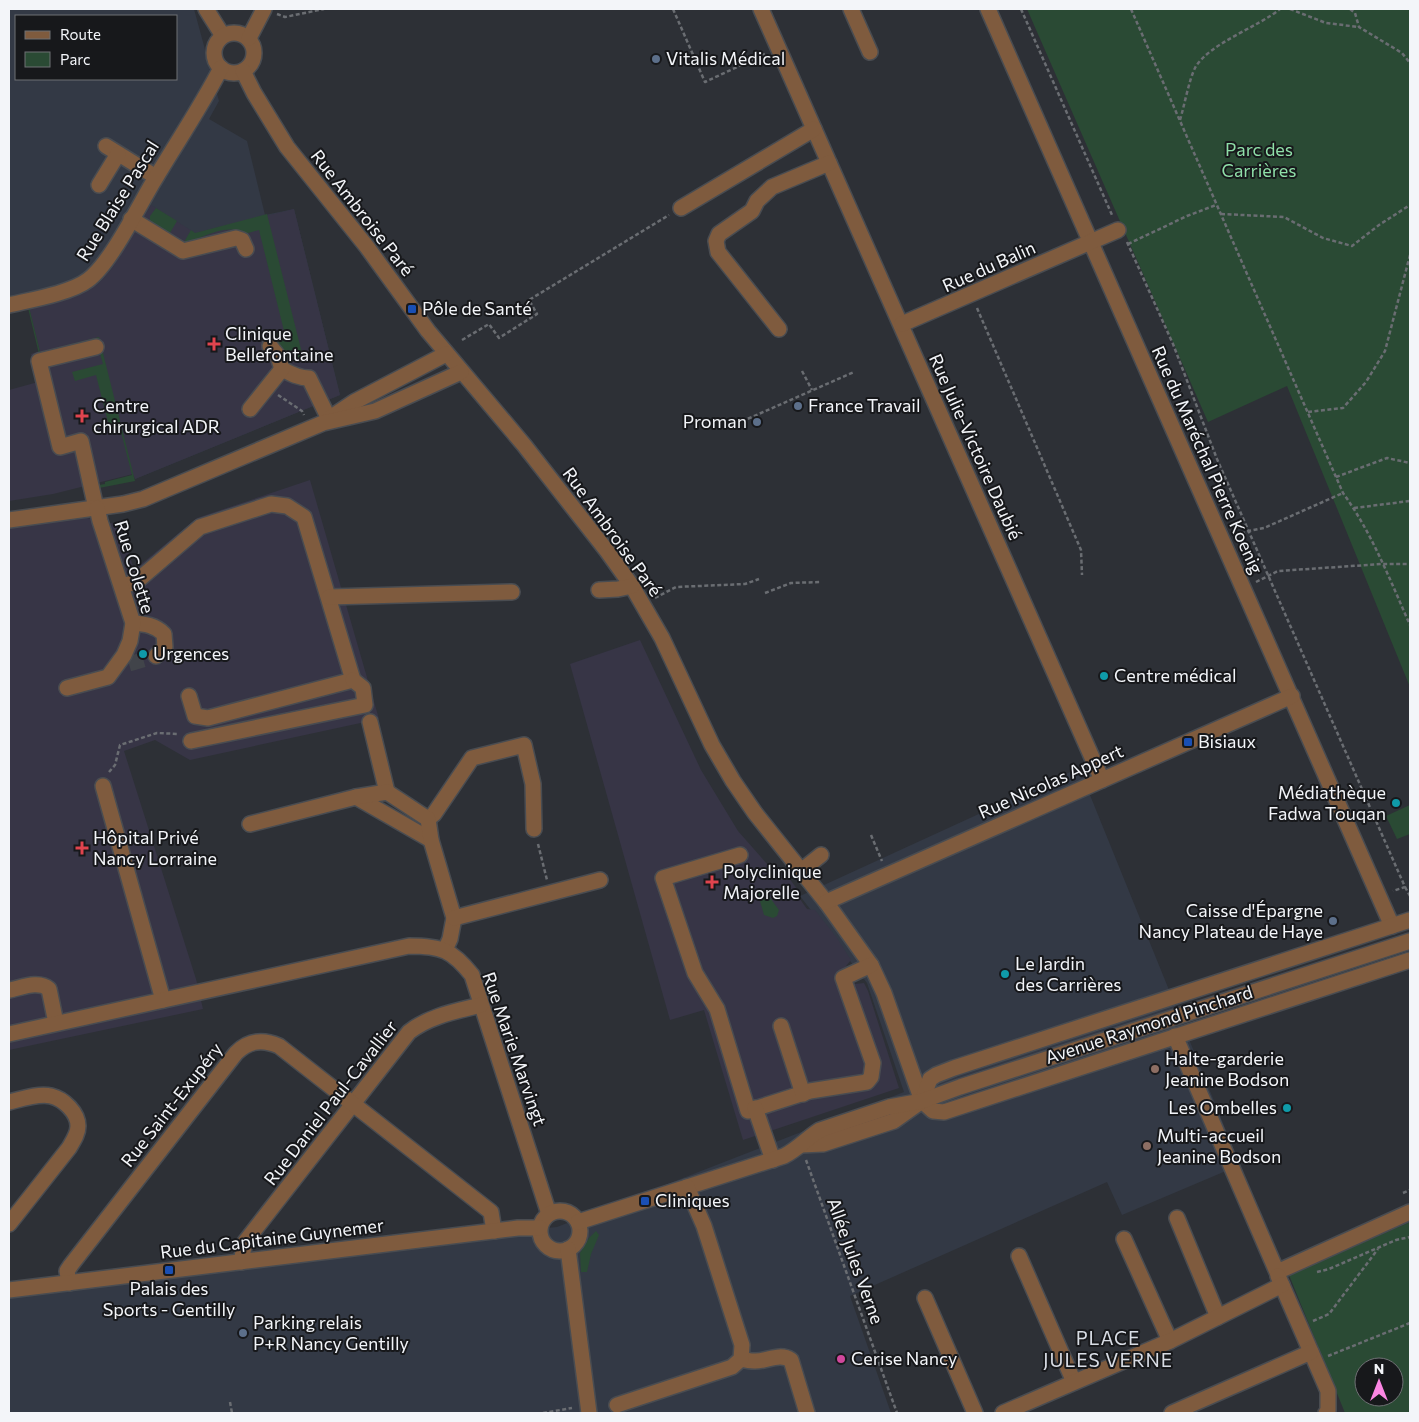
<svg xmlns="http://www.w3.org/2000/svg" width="1419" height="1422" font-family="Commissioner,sans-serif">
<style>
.built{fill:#333945;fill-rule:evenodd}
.medical{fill:#373546}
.green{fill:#2a4a34;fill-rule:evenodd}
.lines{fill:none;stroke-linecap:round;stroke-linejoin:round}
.minor-tunnel{stroke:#41444a;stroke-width:15;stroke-dasharray:15 8;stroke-linecap:butt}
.minor-casing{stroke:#494c51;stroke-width:18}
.path{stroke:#6a6d72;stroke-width:2.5;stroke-dasharray:4 2.5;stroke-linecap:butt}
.minor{stroke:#7f5b3e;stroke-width:15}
.service-dot{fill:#5c6f8a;stroke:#17181b;stroke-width:2}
.transit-dot{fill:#1a4fb4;stroke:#17181b;stroke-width:2}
.health-dot{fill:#e0444e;stroke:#17181b;stroke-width:2}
.culture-dot{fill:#0f9aa8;stroke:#17181b;stroke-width:2}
.education-dot{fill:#8d6e63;stroke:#17181b;stroke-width:2}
.hotel-dot{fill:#d1479c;stroke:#17181b;stroke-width:2}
.labels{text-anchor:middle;stroke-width:4;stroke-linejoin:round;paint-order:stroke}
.poi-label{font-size:18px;fill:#f3f5f9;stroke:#17181b;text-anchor:start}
.park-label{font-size:18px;fill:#8fdfa8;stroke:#17181b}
.street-label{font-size:18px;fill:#f3f5f9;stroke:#17181b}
.neighbourhood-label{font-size:19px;letter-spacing:1px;fill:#d8dce4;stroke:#17181b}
</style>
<rect width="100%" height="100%" fill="#2d3036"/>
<g class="built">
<path d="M9,9H194L219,101L209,119L247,141L265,215L294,209L340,395L135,479L133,474L40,352L29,308L9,313ZM16,16H176V79H16Z"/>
<path d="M1079,768L1240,1165L1122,1215L1107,1182L850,1296L891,1413H9V1282L557,1227L904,1092L867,983L800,896Z"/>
</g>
<g class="medical">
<path d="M151,205L195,233L294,209L340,395L135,479L133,474L53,494L9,501V390L38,382L31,354L40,351L29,307L79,295L99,283L112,268Z"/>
<path d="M310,480L379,719L190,760L155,740L124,751L196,979L203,1009L9,1050V527L83,517L120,525L134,570L197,518Z"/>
<path d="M640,640L701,770L738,831L774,872L783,870L800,893L797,895L807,909L815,910L837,938L851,960L846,966L855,984L864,983L868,991L899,1088L743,1140L704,1010L670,1020L570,664Z"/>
</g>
<g class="green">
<path d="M1027,9H1410V687L1287,386L1208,422Z"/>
<path d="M156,208L177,221L170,233L184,242L191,230L195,233L267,214L303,357L288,360C284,349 276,344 273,334L284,331L259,230L245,234C226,221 201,240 182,244L150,222V216Z"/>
<path d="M29,307L40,352L99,337L135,481L99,488V485L105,484V482L132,475L119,424L109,426L96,375L75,381L72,372L103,364L96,340L39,354L28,308Z"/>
<path d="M1410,805V834L1397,839L1386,816Z"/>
<path d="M759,890L765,891L779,910L777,916L773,918L764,915L758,894Z"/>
<path d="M1410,1222V1413H1345L1289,1275ZM1364,1367H1394V1397H1364Z"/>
<path d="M596,1231L599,1235L591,1254L587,1272H581L580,1253L589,1238Z"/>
</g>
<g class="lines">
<path class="minor-tunnel" d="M129,664L156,656"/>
<defs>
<g id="minor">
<path d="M206,9L223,36"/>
<path d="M761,9L1102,780"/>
<path d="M851,9L870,52"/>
<path d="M988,9L1392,926"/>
<circle cx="234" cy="53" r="20"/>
<path d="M249,38L264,9"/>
<path d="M243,71L254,93L287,147L367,247L428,331L524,445L607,551L632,586L662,638L712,745L733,781L755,813L826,902L871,965L884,993L922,1101"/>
<path d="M106,146L156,177"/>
<path d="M99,185L118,154"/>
<path d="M681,208L814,129"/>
<path d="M131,219L183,251L236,238L242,240L246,249"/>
<path d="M9,305C30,300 71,293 88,280C111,263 139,205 155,179C177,142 201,107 221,68"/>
<path d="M902,324L1118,230"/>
<path d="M779,329L718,252L716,241L719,234L752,211L757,201L772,187L829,163"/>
<path d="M270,346L278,356L282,369C291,374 299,378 309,378L329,419"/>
<path d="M96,347L39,361L60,447L81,441L96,508"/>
<path d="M250,409L282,369"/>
<path d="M330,418L354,402L446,354"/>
<path d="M9,520L123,504L143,499L323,423L375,411L461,372"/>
<path d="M122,586L136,582L200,527L271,504L287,506L304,517L353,680L208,718L195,716L189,696"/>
<path d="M599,590L618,589L632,586"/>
<path d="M329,597L512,592"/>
<path d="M133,623C145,624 155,625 164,634L165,647L156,656"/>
<path d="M67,688L108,677L124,655L130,641L133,623L100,521L97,508"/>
<path d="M370,722L387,792"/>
<path d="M191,741L365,705L363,688L353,680"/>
<path d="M103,786L163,1000"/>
<path d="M356,797L431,840"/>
<path d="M428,819L434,814L472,758L524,745L533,784L534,829"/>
<path d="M250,824L356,797L387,792L428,819L431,840L454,918L450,939L445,950"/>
<path d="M740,855L663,878L695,973L717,1009L748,1111L810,1091L867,1082L871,1077L873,1063L843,978L871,965"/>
<path d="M801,871L821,855"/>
<path d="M826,902L1292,696"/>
<path d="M454,918L600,880"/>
<path d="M9,990C21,988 38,980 49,989L56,1023"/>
<path d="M781,1026L803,1094"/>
<path d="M9,1034L409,946C442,946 452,950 472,975L549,1214"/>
<path d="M1175,1036L1277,1272L1410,1212"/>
<path d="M922,1101L933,1111L944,1112L1410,960"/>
<path d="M9,1102C21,1099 39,1093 51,1096C64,1099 78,1113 78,1126C78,1134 73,1141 69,1148L9,1224"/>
<path d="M755,1108L773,1160"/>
<path d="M801,1145L823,1144L894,1121L922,1101L930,1079L936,1075L954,1068L1410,920"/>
<circle cx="560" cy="1231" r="20"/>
<path d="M1177,1218L1218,1317"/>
<path d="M578,1222L784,1156C798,1149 807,1138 820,1130L889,1107L922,1101L960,1087L1410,941"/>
<path d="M1124,1239L1170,1341"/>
<path d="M568,1249L589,1413"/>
<path d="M1019,1256L1074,1382"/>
<path d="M241,1262L245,1242L409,1032C429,1016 457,1011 481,1005"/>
<path d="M1278,1276L1328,1391V1411L1326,1413"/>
<path d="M69,1283L67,1271L71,1265L236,1053C249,1040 263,1039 279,1046L491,1212L494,1231"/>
<path d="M9,1290L518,1228H540"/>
<path d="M925,1298L975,1413"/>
<path d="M741,1359C745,1360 750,1361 754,1361C766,1362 779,1352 791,1360L807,1413"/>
<path d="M617,1405L732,1367L741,1359L742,1345L704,1226L687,1187"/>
<path d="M1003,1413L1170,1341L1282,1285"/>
<path d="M1172,1413L1311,1352"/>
</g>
</defs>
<use href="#minor" class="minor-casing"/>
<g class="path">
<path d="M673,9L705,82L765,54"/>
<path d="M1021,9L1112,215"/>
<path d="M1131,9L1343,493C1372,533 1390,580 1410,625"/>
<path d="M1290,9L1326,23L1359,27"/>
<path d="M1350,9L1355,13L1359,27L1402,53L1410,63"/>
<path d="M277,14L285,17L324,9"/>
<path d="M1180,120C1184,107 1189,80 1195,68C1208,44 1258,27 1280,9"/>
<path d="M1221,214L1284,217L1323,238L1352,246L1379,225L1410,205"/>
<path d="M1127,242L1173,344L1217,459L1405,887L1393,891"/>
<path d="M1128,244L1187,216L1216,205"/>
<path d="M977,308L1081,550L1082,575"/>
<path d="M462,340L489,324L499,338L537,314L529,300L669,215"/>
<path d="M297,360L321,355"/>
<path d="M802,371L812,390"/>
<path d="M278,395L302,411L304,415"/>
<path d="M1308,412L1343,408L1366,382L1385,351L1410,255"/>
<path d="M736,424L854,372"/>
<path d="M1336,477L1387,458L1410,463"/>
<path d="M1354,508L1410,501"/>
<path d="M1235,536L1249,531L1264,528L1343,493"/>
<path d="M1256,582L1278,571L1382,564H1410"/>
<path d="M765,593L791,583L820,582"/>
<path d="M655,598L676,587L745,584L759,579"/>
<path d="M109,772L115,765L120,745L157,733L179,734"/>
<path d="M871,835L882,861"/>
<path d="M538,844L547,880"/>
<path d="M1405,887L1410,896"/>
<path d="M806,1160L897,1413"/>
<path d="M1403,1193L1410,1190"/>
<path d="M1317,1272L1329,1269L1396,1240L1410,1237"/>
<path d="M1313,1321L1329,1314L1378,1249"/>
<path d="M1328,1356L1410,1323"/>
<path d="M230,1402L232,1413"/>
<path d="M543,1413L572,1408"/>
</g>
<use href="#minor" class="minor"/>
</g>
<g class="service-dot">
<circle cx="656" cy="59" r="5"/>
<circle cx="798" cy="406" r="5"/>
<circle cx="757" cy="422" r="5"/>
<circle cx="1333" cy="921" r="5"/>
<circle cx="243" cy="1333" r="5"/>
</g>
<g class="transit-dot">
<rect x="407" y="304" width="10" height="10" rx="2.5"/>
<rect x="1183" y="737" width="10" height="10" rx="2.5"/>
<rect x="640" y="1196" width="10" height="10" rx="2.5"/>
<rect x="164" y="1265" width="10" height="10" rx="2.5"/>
</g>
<g class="health-dot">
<path d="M211.5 336.5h5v5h5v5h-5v5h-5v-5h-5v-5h5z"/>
<path d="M79.5 408.5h5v5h5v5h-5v5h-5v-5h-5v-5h5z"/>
<path d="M79.5 840.5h5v5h5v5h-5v5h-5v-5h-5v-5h5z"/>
<path d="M709.5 874.5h5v5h5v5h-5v5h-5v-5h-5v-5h5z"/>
</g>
<g class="culture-dot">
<circle cx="143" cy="654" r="5"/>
<circle cx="1104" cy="676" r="5"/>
<circle cx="1396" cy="803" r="5"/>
<circle cx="1005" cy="974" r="5"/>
<circle cx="1287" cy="1108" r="5"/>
</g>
<g class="education-dot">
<circle cx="1155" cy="1069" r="5"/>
<circle cx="1147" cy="1146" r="5"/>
</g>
<circle class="hotel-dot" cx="841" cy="1359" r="5"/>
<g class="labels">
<g class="poi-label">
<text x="666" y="65">Vitalis Médical</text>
<text x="422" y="315">Pôle de Santé</text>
<text x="225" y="340">Clinique<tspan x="225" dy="21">Bellefontaine</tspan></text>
<text x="93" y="412">Centre<tspan x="93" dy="21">chirurgical ADR</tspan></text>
<text x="808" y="412">France Travail</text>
<text x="747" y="428" text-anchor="end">Proman</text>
<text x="153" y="660">Urgences</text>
<text x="1114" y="682">Centre médical</text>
<text x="1198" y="748">Bisiaux</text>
<text x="1386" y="799" text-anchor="end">Médiathèque<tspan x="1386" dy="21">Fadwa Touqan</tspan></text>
<text x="93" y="844">Hôpital Privé<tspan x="93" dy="21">Nancy Lorraine</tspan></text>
<text x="723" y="878">Polyclinique<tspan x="723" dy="21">Majorelle</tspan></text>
<text x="1323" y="917" text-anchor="end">Caisse d'Épargne<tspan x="1323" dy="21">Nancy Plateau de Haye</tspan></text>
<text x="1015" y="970">Le Jardin<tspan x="1015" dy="21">des Carrières</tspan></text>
<text x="1165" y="1065">Halte-garderie<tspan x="1165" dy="21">Jeanine Bodson</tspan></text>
<text x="1277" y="1114" text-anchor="end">Les Ombelles</text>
<text x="1157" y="1142">Multi-accueil<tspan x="1157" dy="21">Jeanine Bodson</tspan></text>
<text x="655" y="1207">Cliniques</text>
<text x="169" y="1295" text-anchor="middle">Palais des<tspan x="169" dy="21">Sports - Gentilly</tspan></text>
<text x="253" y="1329">Parking relais<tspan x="253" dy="21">P+R Nancy Gentilly</tspan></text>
<text x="851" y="1365">Cerise Nancy</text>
</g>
<g class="park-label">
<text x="1259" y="156">Parc des<tspan x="1259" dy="21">Carrières</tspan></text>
</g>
<g class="street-label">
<text transform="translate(118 201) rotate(-58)" y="6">Rue Blaise Pascal</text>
<text transform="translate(362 213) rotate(52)" y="6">Rue Ambroise Paré</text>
<text transform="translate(989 267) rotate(-24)" y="6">Rue du Balin</text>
<text transform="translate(975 447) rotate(66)" y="6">Rue Julie-Victoire Daubié</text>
<text transform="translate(1207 460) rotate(66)" y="6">Rue du Maréchal Pierre Koenig</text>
<text transform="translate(612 532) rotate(54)" y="6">Rue Ambroise Paré</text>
<text transform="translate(134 567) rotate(73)" y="6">Rue Colette</text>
<text transform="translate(1051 782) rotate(-24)" y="6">Rue Nicolas Appert</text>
<text transform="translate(1149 1025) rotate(-18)" y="6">Avenue Raymond Pinchard</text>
<text transform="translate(514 1049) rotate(71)" y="6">Rue Marie Marvingt</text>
<text transform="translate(331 1103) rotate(-52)" y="6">Rue Daniel Paul-Cavallier</text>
<text transform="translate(172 1105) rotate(-52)" y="6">Rue Saint-Exupéry</text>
<text transform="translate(272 1239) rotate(-7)" y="6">Rue du Capitaine Guynemer</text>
<text transform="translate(855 1261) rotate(70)" y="6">Allée Jules Verne</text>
</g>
<g class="neighbourhood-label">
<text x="1108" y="1345">PLACE<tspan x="1108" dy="22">JULES VERNE</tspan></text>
</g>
</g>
<rect width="1419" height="1422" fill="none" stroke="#f3f5f9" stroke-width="20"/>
<rect x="15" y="15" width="162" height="65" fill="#17181b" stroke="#6f7074"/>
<rect x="25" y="31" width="25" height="8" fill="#7f5b3e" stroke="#6f7074"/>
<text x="60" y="40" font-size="15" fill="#f3f5f9">Route</text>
<rect x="25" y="52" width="25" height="15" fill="#2a4a34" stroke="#6f7074"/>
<text x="60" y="65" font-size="15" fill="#f3f5f9">Parc</text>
<g transform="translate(1379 1382)"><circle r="24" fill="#17181b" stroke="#6f7074"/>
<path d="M0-4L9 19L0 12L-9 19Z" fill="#fc86e3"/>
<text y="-8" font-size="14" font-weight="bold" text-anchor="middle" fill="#f3f5f9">N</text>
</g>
</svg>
